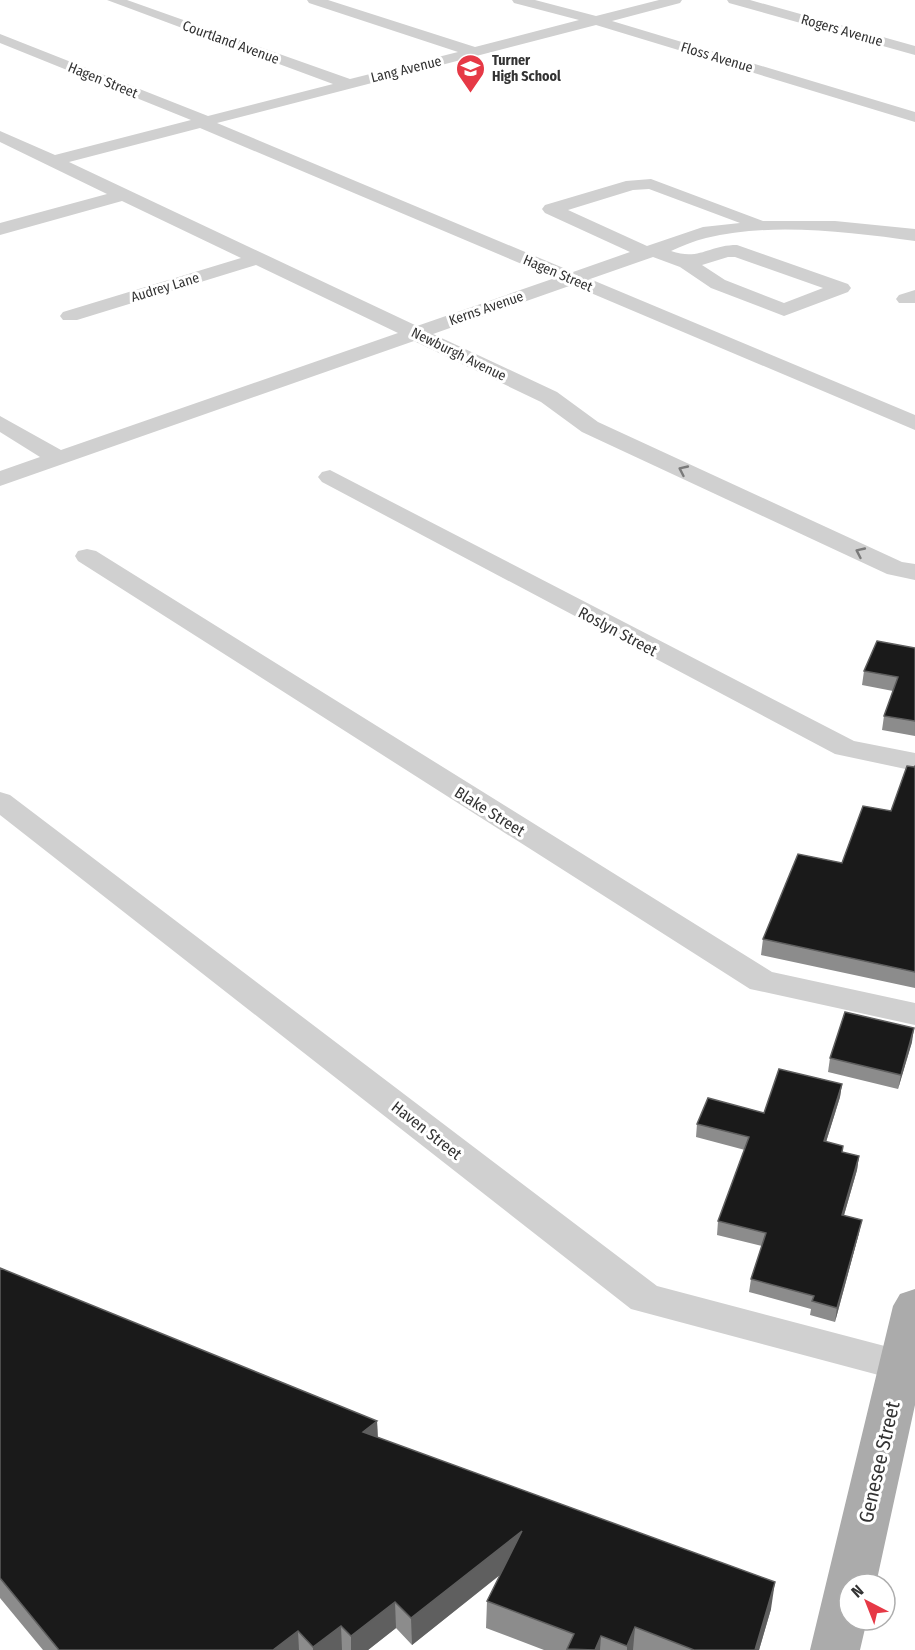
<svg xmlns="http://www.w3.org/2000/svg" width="915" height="1650" font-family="'Fira Sans Condensed',sans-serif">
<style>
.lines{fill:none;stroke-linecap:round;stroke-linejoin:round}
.minor{fill:#d0d0d0;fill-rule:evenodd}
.major{fill:#ababab;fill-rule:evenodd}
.wall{fill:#8c8c8c}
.shaded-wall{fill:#5f5f5f}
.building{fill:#1a1a1a;stroke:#5f5f5f;stroke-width:1.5}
.oneway{stroke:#7a7a7a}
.labels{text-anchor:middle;stroke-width:6;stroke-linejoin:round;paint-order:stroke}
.far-street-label{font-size:14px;fill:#333;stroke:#fff}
.far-poi-label{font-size:14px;font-weight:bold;fill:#333;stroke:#fff;text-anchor:start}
.street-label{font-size:16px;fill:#333;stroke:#fff}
.near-street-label{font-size:20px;fill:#333;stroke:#fff}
</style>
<rect width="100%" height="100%" fill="#fff"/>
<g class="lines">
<g class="minor">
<path d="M107,0H127L350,79L458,52L309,3L307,0H328L475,47L579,20L514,3L512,0H535L596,16L659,0H682L680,3L612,21L915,112V122L596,25L217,123L573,272L630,252L545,213L542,209L545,205L626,181L651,179L763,221H835L915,229V241C850,232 770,222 706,238C694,241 682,246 671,251C700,261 708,245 737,245L848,284L851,288L848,292L784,316L711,288L680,267L653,257L590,279L915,415V430L572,285L433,334L557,392L598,422L902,562L915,564V580L887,574L582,432L541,402L414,341L0,486V471L40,457L0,432V416L61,450L398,333L256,265L77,320H63L60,316L63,312L241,258L122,201L0,235V223L107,194L0,142V131L55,155L191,120L0,43V34L208,116L333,84ZM200,128L555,278L417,326L69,162ZM649,189L740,223L703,227L647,246L568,210L633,190ZM728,257H735L823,288L784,303L725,280L702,265Z"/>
<path d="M727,0H750L915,46V55L729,3Z"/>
<path d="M915,290V303H899L896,299L899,295Z"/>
<path d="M330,470L854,741L915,753V771L835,754L322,482L318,477L322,472Z"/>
<path d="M87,549L96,551L772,972L915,1003V1025L750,989L78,561L75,556L78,551Z"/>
<path d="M0,792L10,795L657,1286L915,1354V1376L901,1381L631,1309L0,815Z"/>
</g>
<path class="major" d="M915,1289V1405L876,1584H849V1620H867L860,1650H810L893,1306L900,1294Z"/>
</g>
<g class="wall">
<path d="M915,648V736L882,730L884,716L893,691L862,685L864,671Z"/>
<path d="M915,766V988L761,955L763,939L842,863L891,811Z"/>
<path d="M912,1042L898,1089L828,1072L830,1058Z"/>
<path d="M842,1084L840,1097L826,1142L842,1152L859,1156L857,1170L844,1215L859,1233L835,1322L810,1315L811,1309L749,1292L751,1279L762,1246L717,1235L718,1221L745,1150L696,1137L697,1124L764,1113Z"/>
<path d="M0,1268L377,1421L378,1437L771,1609L759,1650H544L486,1628L487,1601L500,1575L412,1645L396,1628L368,1650H43L0,1598Z"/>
</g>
<g class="shaded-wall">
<path d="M914,1028L912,1042L898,1089L901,1075Z"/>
<path d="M842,1084L840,1097L822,1155L824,1141Z"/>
<path d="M859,1156L857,1170L840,1229L842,1215Z"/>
<path d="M862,1220L859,1233L835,1322L837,1308Z"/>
<path d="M377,1421L378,1447L363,1432Z"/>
<path d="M522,1531L521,1558L412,1645L411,1618Z"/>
<path d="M775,1582L771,1609L759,1650H755Z"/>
<path d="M395,1602L396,1628L368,1650H351V1636Z"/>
<path d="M341,1626L342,1650H313V1647Z"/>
<path d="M635,1627L633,1650H627V1646Z"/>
<path d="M298,1631L299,1650H273Z"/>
<path d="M601,1636L600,1650H595Z"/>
</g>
<g class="building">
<path d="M877,641L915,648V721L884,716L898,677L864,671Z"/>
<path d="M907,766L914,767L915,766V972L763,939L798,854L842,863L863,806L891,811Z"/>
<path d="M845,1012L914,1028L901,1075L830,1058Z"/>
<path d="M779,1069L842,1084L824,1141L843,1146L842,1152L859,1156L842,1215L862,1220L837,1308L812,1301L814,1296L751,1279L766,1233L718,1221L749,1137L697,1124L708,1098L764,1113Z"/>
<path d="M0,1268L377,1421L363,1432L775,1582L755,1650H694L635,1627L627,1646L601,1636L595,1650L567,1649L574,1634L487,1601L522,1531L411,1618L395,1602L351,1636L341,1626L313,1647L298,1631L273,1650H59L0,1578Z"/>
</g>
<defs><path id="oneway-chevron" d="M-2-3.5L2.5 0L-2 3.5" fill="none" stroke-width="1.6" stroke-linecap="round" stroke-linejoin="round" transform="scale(1.5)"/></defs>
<g class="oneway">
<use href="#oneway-chevron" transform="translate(683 470) rotate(-155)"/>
<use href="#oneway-chevron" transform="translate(860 552) rotate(-155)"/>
</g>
<defs>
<symbol id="school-pin" viewBox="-11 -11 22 30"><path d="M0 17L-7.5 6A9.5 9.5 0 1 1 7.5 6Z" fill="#e63946" stroke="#fff"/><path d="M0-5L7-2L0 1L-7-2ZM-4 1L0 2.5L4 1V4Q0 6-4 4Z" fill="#fff"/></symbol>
</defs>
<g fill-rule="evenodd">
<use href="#school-pin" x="454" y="52" width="33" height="45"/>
</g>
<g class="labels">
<g class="far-street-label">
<text transform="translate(842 30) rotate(16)" y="5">Rogers Avenue</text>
<text transform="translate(231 42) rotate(20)" y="5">Courtland Avenue</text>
<text transform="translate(717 57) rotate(17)" y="5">Floss Avenue</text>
<text transform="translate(406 69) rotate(-14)" y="5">Lang Avenue</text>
<text transform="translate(103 80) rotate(22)" y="5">Hagen Street</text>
<text transform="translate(558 273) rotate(23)" y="5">Hagen Street</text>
<text transform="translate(165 287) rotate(-17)" y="5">Audrey Lane</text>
<text transform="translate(486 308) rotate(-19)" y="5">Kerns Avenue</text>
<text transform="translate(459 354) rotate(26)" y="5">Newburgh Avenue</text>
</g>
<g class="far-poi-label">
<text x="492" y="65">Turner<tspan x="492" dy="16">High School</tspan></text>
</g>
<g class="street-label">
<text transform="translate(618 631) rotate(28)" y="6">Roslyn Street</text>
<text transform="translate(490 811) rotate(32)" y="6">Blake Street</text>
<text transform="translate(427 1130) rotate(38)" y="6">Haven Street</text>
</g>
<g class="near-street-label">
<text transform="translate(879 1462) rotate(-77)" y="7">Genesee Street</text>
</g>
</g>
<g transform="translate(867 1602) rotate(318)"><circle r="28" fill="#ffffff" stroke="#adadad" stroke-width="1.5"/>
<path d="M0-4.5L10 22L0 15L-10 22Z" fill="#e63946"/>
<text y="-9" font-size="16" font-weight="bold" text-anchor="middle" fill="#333333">N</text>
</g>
</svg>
